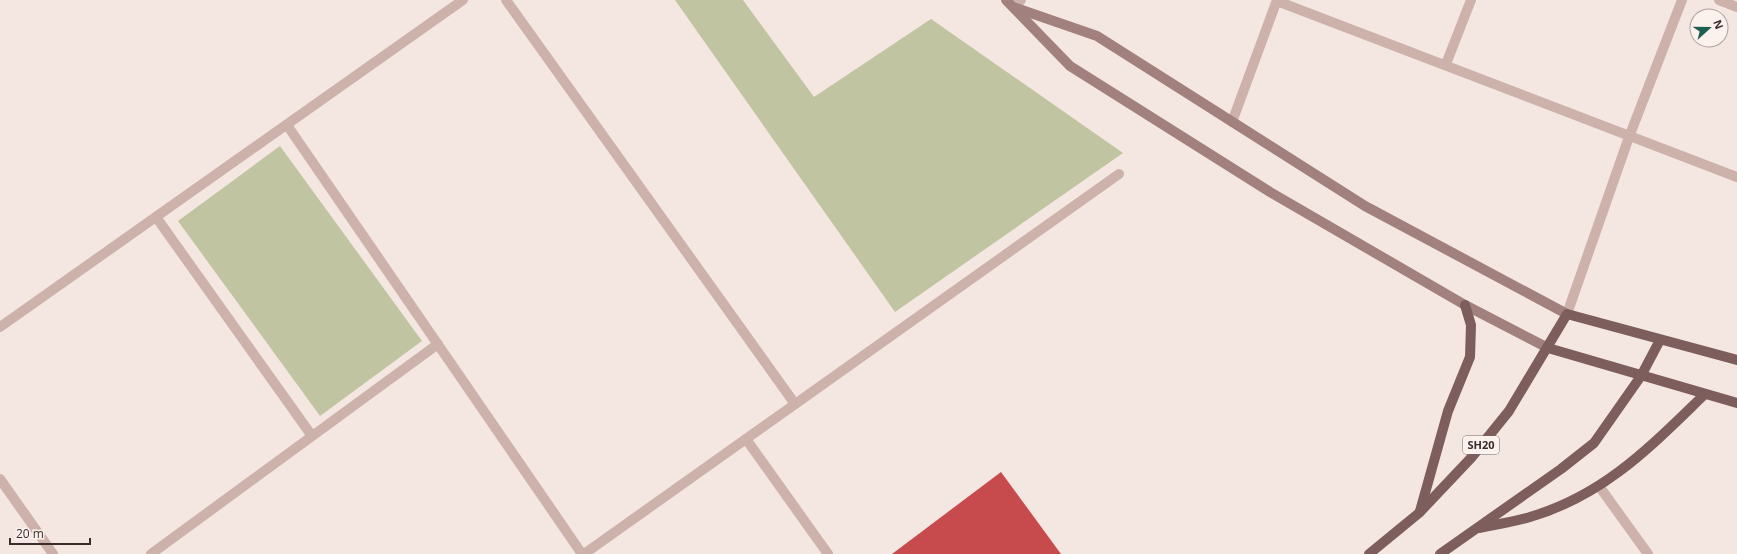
<svg xmlns="http://www.w3.org/2000/svg" width="1737" height="554" font-family="'Open Sans',sans-serif">
<style>
.green{fill:#c1c4a0}
.building{fill:#c74b4d}
.lines{fill:none;stroke-linecap:round;stroke-linejoin:round}
.service{stroke:#cdb2ac;stroke-width:10}
.minor{stroke:#cdb2ac;stroke-width:10}
.secondary{stroke:#a1807d;stroke-width:10}
.primary{stroke:#7d5e5c;stroke-width:10}
.labels{text-anchor:middle;stroke-width:4;stroke-linejoin:round;paint-order:stroke}
.shield{fill:#fbf1ed;stroke:#756765;stroke-width:1}
.shield-label{font-size:11px;font-weight:bold;fill:#3b2c2b}
</style>
<rect width="100%" height="100%" fill="#f4e6e1"/>
<g class="green">
<path d="M675,0H743L814,97L931,19L1123,153L895,312Z"/>
<path d="M280,146L422,341L320,416L178,221Z"/>
</g>
<path class="building" d="M1001,472L1061,554H892Z"/>
<g class="lines">
<path class="service" d="M1599,486L1648,554"/>
<g class="minor">
<path d="M506,0L795,404"/>
<path d="M1719,0L1737,7"/>
<path d="M1277,1L1737,177"/>
<path d="M1014,7L1021,0"/>
<path d="M1446,64L1471,0"/>
<path d="M1232,122L1277,0"/>
<path d="M287,125L582,554"/>
<path d="M156,217L312,436"/>
<path d="M1567,314L1629,137L1682,0"/>
<path d="M0,327L463,0"/>
<path d="M746,439L828,554"/>
<path d="M0,479L53,554"/>
<path d="M151,554L438,344"/>
<path d="M584,554L1119,174"/>
</g>
<g class="secondary">
<path d="M1006,0L1070,66L1270,192L1465,305L1548,348"/>
<path d="M1016,8L1097,36L1365,206L1567,314"/>
</g>
<g class="primary">
<path d="M1548,348L1737,403"/>
<path d="M1420,511L1448,411L1470,357L1471,325L1465,305"/>
<path d="M1480,528C1496,524 1514,522 1530,517C1605,495 1651,446 1705,394"/>
<path d="M1369,554L1419,513L1471,458L1509,411L1567,314L1737,360"/>
<path d="M1440,554L1561,469L1594,443L1641,376L1660,340"/>
</g>
</g>
<g class="labels">
<rect class="shield" x="1463" y="436" width="36" height="18" rx="3"/>
<g class="shield-label">
<text x="1481" y="449">SH20</text>
</g>
</g>
<g transform="translate(1709 28) rotate(69)"><circle r="19" fill="#fbf1ed" stroke="#aea29f"/>
<path d="M0-3L7 15L0 10L-7 15Z" fill="#1f5d51"/>
<text y="-6" font-size="11" font-weight="bold" text-anchor="middle" fill="#3b2c2b">N</text>
</g>
<path d="M10 538v6h80v-6" fill="none" stroke="#3b2c2b" stroke-width="2"/>
<text x="16" y="538" font-size="12" fill="#3b2c2b" stroke="#fbf1ed" stroke-width="3" paint-order="stroke">20 m</text>
</svg>
